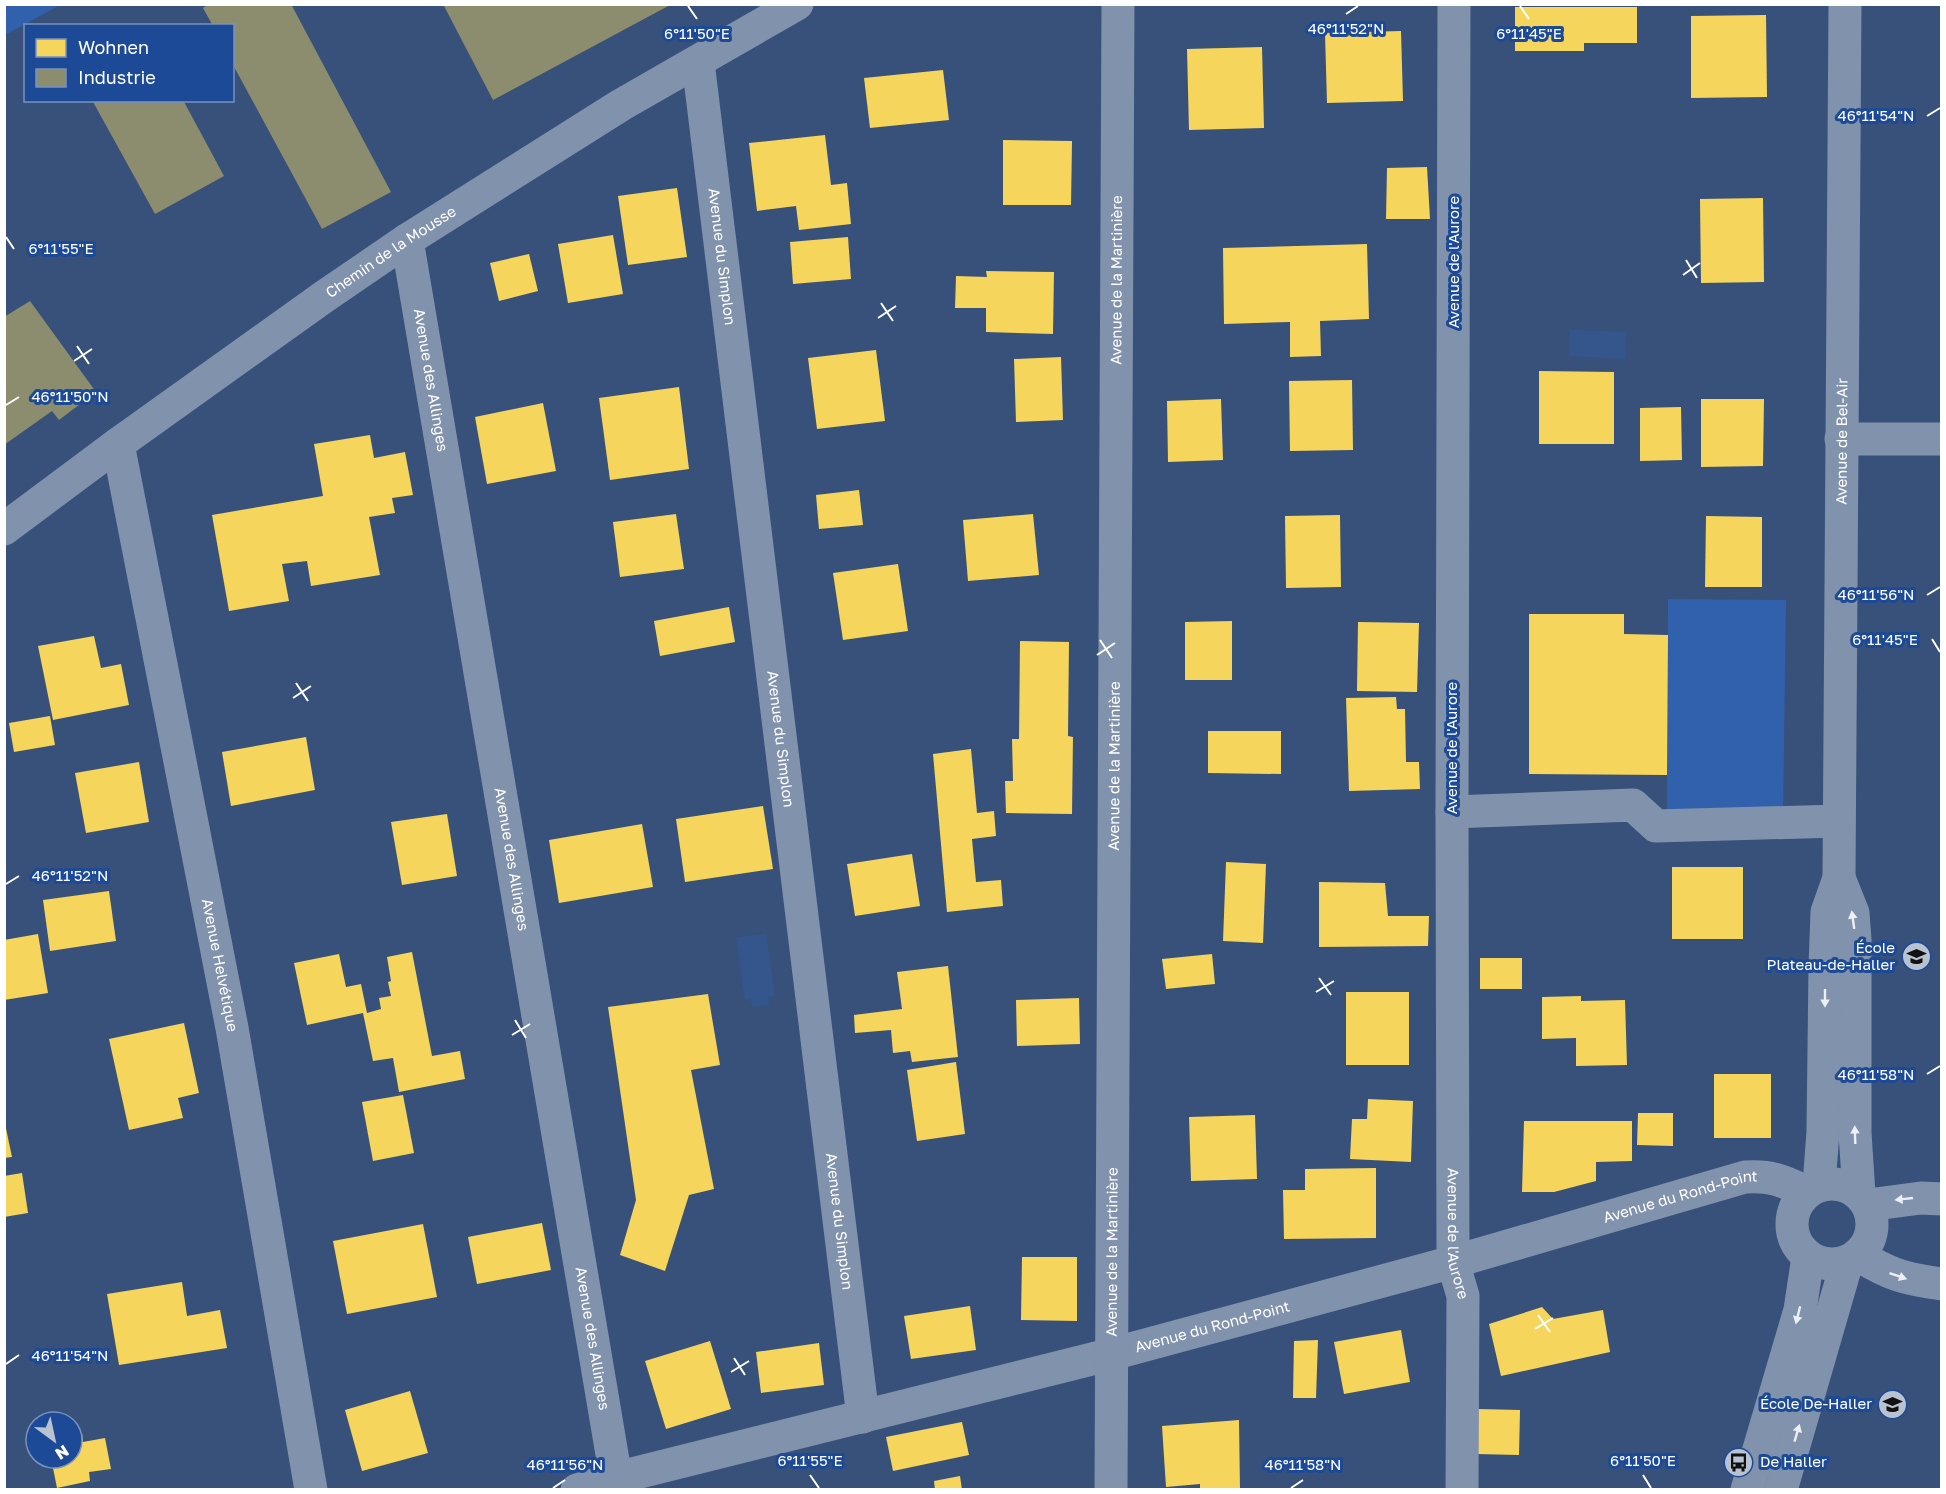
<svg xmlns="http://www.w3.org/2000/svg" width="1946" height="1494" font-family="'Golos Text',sans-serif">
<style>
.green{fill:#3161ac}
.water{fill:#35568c}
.homes{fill:#f6d55c}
.industry{fill:#8c8c6e}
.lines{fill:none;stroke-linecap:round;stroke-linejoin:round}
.minor{stroke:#8192ad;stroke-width:33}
.oneway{fill:#eceff3}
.ticks{fill:none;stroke:#fff;stroke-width:2}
.labels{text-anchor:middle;stroke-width:6;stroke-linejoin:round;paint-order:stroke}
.street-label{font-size:15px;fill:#fff;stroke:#1c4a96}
.poi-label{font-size:15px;fill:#fff;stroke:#1c4a96;text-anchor:end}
.ticks-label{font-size:15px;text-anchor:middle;fill:#fff;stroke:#1c4a96;stroke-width:6;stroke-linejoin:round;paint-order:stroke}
</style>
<rect width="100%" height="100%" fill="#38517a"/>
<g class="green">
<path d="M5,4H60V5L5,35Z"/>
<path d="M1668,599L1786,600L1783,815L1667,814Z"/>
</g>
<g class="water">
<path d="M1570,330L1626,332L1625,359L1569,356Z"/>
<path d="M766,934L775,996L768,997L769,1005L752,1007L751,999L745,1000L736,937Z"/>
</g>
<g class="homes">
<path d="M1515,7H1637V43H1584V51H1515Z"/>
<path d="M1766,15L1767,97L1691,98V16Z"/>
<path d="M1401,31L1403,101L1327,103L1325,33Z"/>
<path d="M1262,47L1264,128L1189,130L1187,49Z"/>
<path d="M943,70L949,120L870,128L864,78Z"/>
<path d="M825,135L831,185L847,183L851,224L799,230L796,206L757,211L749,143Z"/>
<path d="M1003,140L1072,141L1071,205H1003Z"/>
<path d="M1427,167L1430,219H1386L1387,168Z"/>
<path d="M677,188L687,257L628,265L618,196Z"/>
<path d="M1763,198L1764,282L1701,283L1700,199Z"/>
<path d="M613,235L623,294L568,303L558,244Z"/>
<path d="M848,237L851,279L793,284L790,242Z"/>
<path d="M1367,244L1369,319L1320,321L1321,356L1290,357V322L1224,324L1223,248Z"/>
<path d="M529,254L538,291L499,301L490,263Z"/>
<path d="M986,271L1054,272L1053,334L986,332V308H955L956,276L987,277Z"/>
<path d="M876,350L885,421L817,429L808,358Z"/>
<path d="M1061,357L1063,420L1016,422L1014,359Z"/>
<path d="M1539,371L1614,372V444H1539Z"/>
<path d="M1352,380L1353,450L1290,451L1289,381Z"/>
<path d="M679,387L689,469L610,480L599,398Z"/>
<path d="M1221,399L1223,460L1168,462L1167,401Z"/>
<path d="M1701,399H1764L1763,466L1701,467Z"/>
<path d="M543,403L556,471L487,484L475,417Z"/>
<path d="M1681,407L1682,460L1640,461V408Z"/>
<path d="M370,435L374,458L405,452L413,495L392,498L395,513L369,517L380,575L311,586L307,561L282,564L289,601L229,611L212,515L323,496L314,444Z"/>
<path d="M859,490L863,525L819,529L816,495Z"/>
<path d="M676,514L684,569L620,577L613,522Z"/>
<path d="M1033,514L1039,575L968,581L963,520Z"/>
<path d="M1340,515L1341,587L1286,588L1285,516Z"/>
<path d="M1706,516L1762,517V587H1705Z"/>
<path d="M898,564L908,631L843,640L833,573Z"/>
<path d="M729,607L735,642L660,656L654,621Z"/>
<path d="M1529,614H1624V634L1668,635L1667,775L1529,774Z"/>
<path d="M1232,621V680H1185V622Z"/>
<path d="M1358,622L1419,623L1417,692L1357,691Z"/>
<path d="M94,636L101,668L121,664L129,705L53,720L38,646Z"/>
<path d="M1020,641L1069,642L1068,736L1073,737L1072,814L1006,813L1005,781H1013L1012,739H1019Z"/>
<path d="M1396,697L1397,709H1405L1406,762H1419L1420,789L1349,791L1346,698Z"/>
<path d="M50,716L55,745L14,752L9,723Z"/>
<path d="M1208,731H1281V774L1208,773Z"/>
<path d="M306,737L315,790L231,806L222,752Z"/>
<path d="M971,749L977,813L994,811L996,836L972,839L976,882L1001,880L1003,906L947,912L933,754Z"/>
<path d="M139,762L149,822L86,833L75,773Z"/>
<path d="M763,806L773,869L685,882L676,819Z"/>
<path d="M447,814L457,876L402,885L391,822Z"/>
<path d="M642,824L653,887L559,903L549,840Z"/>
<path d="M912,854L920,906L855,916L847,864Z"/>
<path d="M1226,862L1266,864L1263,943L1223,941Z"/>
<rect x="1672" y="867" width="71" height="72"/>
<path d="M1319,882L1385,883L1388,916H1429L1428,946L1319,947Z"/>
<path d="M109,891L116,941L50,951L43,900Z"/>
<path d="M38,934L48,993L4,1000V940Z"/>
<path d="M412,952L432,1056L460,1051L465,1079L399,1092L393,1058L373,1061L363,1013L307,1025L294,963L339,954L346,987L361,984L367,1013L381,1009L379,998L391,996L388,982L391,981L387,957Z"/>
<path d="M1212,954L1215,984L1166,989L1162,959Z"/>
<rect x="1480" y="958" width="42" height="31"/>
<path d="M948,966L958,1057L912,1062L910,1051L893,1053L891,1030L855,1033L854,1015L902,1009L897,972Z"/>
<rect x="1346" y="992" width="63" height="73"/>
<path d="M708,994L720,1065L691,1070L714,1189L689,1195L665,1271L620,1255L636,1200L608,1007Z"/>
<path d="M1581,996V1001L1625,1000L1627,1065L1576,1066V1038L1542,1039V997Z"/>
<path d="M1079,998L1080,1044L1017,1046L1016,1000Z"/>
<path d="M184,1023L199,1093L178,1098L183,1118L129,1130L109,1039Z"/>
<path d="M956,1062L965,1134L917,1141L907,1070Z"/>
<rect x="1714" y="1074" width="57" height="64"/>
<path d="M403,1095L414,1153L373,1161L362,1102Z"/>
<path d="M1368,1099L1413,1101L1411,1162L1350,1159L1352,1119H1367Z"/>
<path d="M1638,1113H1673V1146L1637,1145Z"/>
<path d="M1255,1115L1257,1179L1191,1181L1189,1117Z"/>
<path d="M4,1119L12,1157L4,1158Z"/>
<path d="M1524,1121H1632V1161L1596,1162V1181L1554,1192H1522Z"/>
<path d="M1376,1168V1238L1284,1239L1283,1190H1305V1169Z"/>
<path d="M22,1173L28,1213L4,1217V1176Z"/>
<path d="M542,1223L551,1270L477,1284L468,1237Z"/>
<path d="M423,1224L437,1297L347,1314L333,1241Z"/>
<path d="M1022,1257H1077V1321L1021,1320Z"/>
<path d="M182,1282L187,1316L220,1310L227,1348L119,1365L107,1294Z"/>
<path d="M970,1306L976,1350L911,1359L904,1316Z"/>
<path d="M1542,1307L1553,1319L1603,1310L1610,1352L1501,1376L1489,1324Z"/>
<path d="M1401,1330L1410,1382L1344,1394L1334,1342Z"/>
<path d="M1318,1340L1316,1398H1293L1294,1341Z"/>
<path d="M710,1341L731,1409L666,1429L645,1361Z"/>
<path d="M819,1343L824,1385L761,1393L756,1352Z"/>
<path d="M410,1391L428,1453L362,1471L345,1410Z"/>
<path d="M1477,1409L1520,1410L1519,1455L1476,1454Z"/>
<path d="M1239,1420L1240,1490H1200V1484L1166,1487L1162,1426Z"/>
<path d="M962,1422L969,1455L893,1471L886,1437Z"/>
<path d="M82,1433L83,1442L105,1438L111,1469L89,1472L90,1481L57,1488L51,1458H72V1435Z"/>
<path d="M960,1476L962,1490H935L934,1481Z"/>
</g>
<g class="industry">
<path d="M209,4H291L391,192L322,229L232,63V26H213L203,8Z"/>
<path d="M443,4H672L493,100Z"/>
<path d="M92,100H183L224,176L155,214Z"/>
<path d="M30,301L96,392L59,420L52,411L4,445V317Z"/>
</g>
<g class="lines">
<g class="minor">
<path id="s1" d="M1454,4L1452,812L1453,1262L1463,1296L1462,1490"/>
<path id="s2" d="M698,62L863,1417"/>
<path id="s3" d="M407,240L616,1478"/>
<path d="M1841,439H1942"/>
<path id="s4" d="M118,444L232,1028L311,1490"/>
<path id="s5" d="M4,529L118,444L325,296L407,240L621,105L797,4"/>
<path d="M1452,812L1633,805L1656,826L1839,821"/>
<path d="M1839,878L1853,913L1855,940V1133L1859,1194"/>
<circle cx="1832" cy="1224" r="40"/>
<path id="s6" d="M1819,1185L1823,1132L1825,966L1827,912L1839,878L1845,4"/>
<path d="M1868,1205L1921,1198L1942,1199"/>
<path d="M1858,1255C1890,1275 1905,1279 1942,1284"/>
<path id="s7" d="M577,1490L616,1478L1112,1354L1453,1262L1745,1177C1771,1175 1783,1181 1807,1192"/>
<path id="s8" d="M1111,1490L1118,4"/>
<path d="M1747,1490L1800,1310L1808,1257"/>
<path d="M1781,1490L1847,1262"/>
</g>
</g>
<defs><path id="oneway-solid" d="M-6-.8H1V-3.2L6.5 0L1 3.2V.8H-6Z" transform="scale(1.5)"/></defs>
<g class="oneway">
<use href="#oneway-solid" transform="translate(1853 920) rotate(-98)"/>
<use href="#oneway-solid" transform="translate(1825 998) rotate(90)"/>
<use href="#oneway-solid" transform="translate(1855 1135) rotate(-92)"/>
<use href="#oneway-solid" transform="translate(1904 1199) rotate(174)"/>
<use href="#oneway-solid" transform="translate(1898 1276) rotate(19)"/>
<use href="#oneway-solid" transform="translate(1798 1315) rotate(104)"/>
<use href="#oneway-solid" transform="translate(1797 1433) rotate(-74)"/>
</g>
<path class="ticks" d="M688,6L697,19M1520,6L1529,19M1346,14L1358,6M1927,116L1940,108M6,237L14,249M1686,260L1697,278M1683,275L1700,263M881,303L893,321M878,318L896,306M77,346L89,364M74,361L92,349M6,405L19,397M1927,595L1940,587M1932,639L1940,652M1100,640L1112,658M1097,655L1115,643M296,683L308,701M293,698L311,686M6,884L19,876M1319,978L1331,995M1316,992L1334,981M515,1020L526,1038M512,1035L530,1024M1927,1074L1940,1066M1538,1315L1550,1332M1535,1329L1553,1318M734,1358L745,1375M6,1364L19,1355M731,1372L749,1361M810,1475L819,1488M1643,1475L1651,1488M553,1488L565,1480M1291,1488L1303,1480"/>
<defs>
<symbol id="school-disc" viewBox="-11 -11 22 22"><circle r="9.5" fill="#b9c2d0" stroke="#1c4a96"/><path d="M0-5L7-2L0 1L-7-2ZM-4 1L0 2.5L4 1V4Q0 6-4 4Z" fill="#111"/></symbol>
<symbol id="bus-disc" viewBox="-11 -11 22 22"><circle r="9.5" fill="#b9c2d0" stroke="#1c4a96"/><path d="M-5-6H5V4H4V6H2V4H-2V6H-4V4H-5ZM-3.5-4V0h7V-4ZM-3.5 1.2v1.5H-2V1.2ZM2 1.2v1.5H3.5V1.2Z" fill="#111"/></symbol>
</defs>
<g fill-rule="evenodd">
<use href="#school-disc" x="1900" y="940" width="33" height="33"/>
<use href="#school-disc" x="1876" y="1388" width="33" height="33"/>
<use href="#bus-disc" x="1722" y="1446" width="33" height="33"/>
</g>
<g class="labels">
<g class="street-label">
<text dy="5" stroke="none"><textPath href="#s5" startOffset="476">Chemin de la Mousse</textPath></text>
<text dy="5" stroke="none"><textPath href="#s2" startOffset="196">Avenue du Simplon</textPath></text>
<text transform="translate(1454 262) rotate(-90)" y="5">Avenue de l'Aurore</text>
<text dy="5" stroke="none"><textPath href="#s8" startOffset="1210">Avenue de la Martinière</textPath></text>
<text dy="5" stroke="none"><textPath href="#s3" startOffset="142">Avenue des Allinges</textPath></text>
<text dy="5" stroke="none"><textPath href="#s6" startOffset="746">Avenue de Bel-Air</textPath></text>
<text dy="5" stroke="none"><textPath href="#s2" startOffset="682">Avenue du Simplon</textPath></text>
<text transform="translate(1452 748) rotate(-90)" y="5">Avenue de l'Aurore</text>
<text dy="5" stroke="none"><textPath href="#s8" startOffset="724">Avenue de la Martinière</textPath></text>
<text dy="5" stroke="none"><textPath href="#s3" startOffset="628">Avenue des Allinges</textPath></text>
<text dy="5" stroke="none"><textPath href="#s4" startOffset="531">Avenue Helvétique</textPath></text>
<text dy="5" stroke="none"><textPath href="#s7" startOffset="1142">Avenue du Rond-Point</textPath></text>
<text dy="5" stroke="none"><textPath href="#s2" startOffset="1168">Avenue du Simplon</textPath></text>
<text dy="5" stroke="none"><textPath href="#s1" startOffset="1230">Avenue de l'Aurore</textPath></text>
<text dy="5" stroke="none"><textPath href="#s8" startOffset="238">Avenue de la Martinière</textPath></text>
<text dy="5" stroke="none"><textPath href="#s7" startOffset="656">Avenue du Rond-Point</textPath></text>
<text dy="5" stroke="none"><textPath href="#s3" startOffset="1114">Avenue des Allinges</textPath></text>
</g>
<g class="poi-label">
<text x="1895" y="953">École<tspan x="1895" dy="17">Plateau-de-Haller</tspan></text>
<text x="1872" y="1409">École De-Haller</text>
<text x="1760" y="1467" text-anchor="start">De Haller</text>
</g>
</g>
<g class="ticks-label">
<text x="1346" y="34">46°11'52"N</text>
<text x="697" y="39">6°11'50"E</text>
<text x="1529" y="39">6°11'45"E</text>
<text x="1876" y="121">46°11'54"N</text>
<text x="61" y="254">6°11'55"E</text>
<text x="70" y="402">46°11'50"N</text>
<text x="1876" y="600">46°11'56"N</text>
<text x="1885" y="645">6°11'45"E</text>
<text x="70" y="881">46°11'52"N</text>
<text x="1876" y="1080">46°11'58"N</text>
<text x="70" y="1361">46°11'54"N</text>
<text x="810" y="1466">6°11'55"E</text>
<text x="1643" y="1466">6°11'50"E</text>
<text x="565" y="1470">46°11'56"N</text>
<text x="1303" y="1470">46°11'58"N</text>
</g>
<rect width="1946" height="1494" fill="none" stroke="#ffffff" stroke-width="12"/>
<rect x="24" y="24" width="210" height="78" fill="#1c4a96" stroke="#7792c0" stroke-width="1.5"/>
<rect x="36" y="39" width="30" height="18" fill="#f6d55c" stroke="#7792c0" stroke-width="1.5"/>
<text x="78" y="54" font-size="18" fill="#ffffff">Wohnen</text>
<rect x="36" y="69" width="30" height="18" fill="#8c8c6e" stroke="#7792c0" stroke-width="1.5"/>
<text x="78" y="84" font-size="18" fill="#ffffff">Industrie</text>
<g transform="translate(54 1440) rotate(147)"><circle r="28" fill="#1c4a96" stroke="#7792c0" stroke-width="1.5"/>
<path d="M0-4.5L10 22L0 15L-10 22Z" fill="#b9c2d0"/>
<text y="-9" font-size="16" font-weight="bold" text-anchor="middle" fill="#ffffff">N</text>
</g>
</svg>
